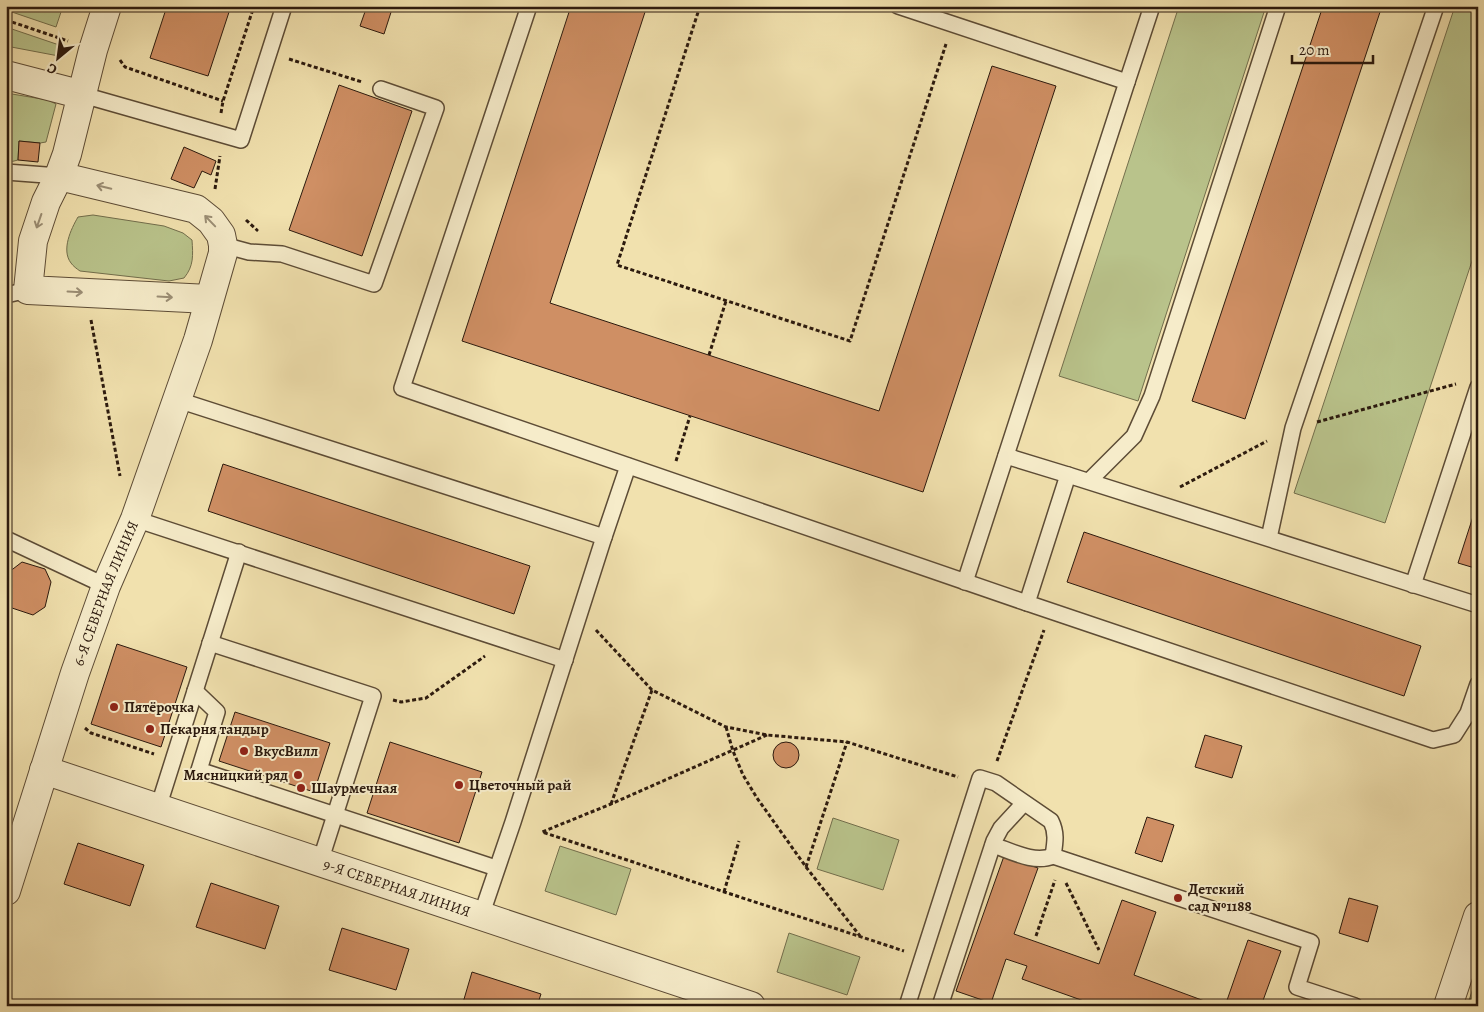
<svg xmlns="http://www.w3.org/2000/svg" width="1484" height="1012" font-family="Alegreya,serif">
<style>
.green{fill:#b9c38b;stroke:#726e4c}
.building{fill:#cf8f64;stroke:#2c1a0e}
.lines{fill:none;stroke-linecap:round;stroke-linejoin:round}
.service-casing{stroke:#5d4c36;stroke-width:18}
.minor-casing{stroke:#5d4c36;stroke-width:30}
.path{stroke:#2c1a0e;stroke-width:3;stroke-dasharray:4 2.5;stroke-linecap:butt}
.service{stroke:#f6ecca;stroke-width:15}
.minor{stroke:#f6ecca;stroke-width:28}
.oneway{stroke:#9b8e75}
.poi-dot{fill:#8f2418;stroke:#f6ecca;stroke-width:2}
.labels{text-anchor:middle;stroke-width:4;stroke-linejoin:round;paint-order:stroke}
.street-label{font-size:15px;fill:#2c1a0e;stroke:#f6ecca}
.poi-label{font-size:15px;font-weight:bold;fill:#2c1a0e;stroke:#f6ecca;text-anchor:start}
</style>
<rect width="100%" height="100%" fill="#f1e1ae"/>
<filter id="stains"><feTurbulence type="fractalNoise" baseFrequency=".004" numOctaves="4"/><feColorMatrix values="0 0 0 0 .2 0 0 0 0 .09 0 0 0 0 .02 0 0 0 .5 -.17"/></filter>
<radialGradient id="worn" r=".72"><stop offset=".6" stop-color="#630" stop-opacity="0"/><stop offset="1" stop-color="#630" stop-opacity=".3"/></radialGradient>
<g class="green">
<path d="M6,6H63L56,27L6,10Z"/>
<path d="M1179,6H1266L1138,401L1059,376Z"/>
<path d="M1455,6H1478V243L1385,523L1294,493Z"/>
<path d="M6,27L68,48L64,57L6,46Z"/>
<path d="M6,93L48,100L56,104L46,142L40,143L19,141L18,160L10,162L9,222L6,238Z"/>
<path d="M93,215L164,226L183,233L192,240C193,255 194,266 184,278L169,281L80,271C77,269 73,266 71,263C61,250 71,229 78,217Z"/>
<path d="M833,818L899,840L883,890L817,869Z"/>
<path d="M560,846L631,869L616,915L545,891Z"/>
<path d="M789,933L860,957L847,995L777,972Z"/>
<path d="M1478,974V1006H1467Z"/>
</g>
<g class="building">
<path d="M167,6H231L208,76L150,58Z"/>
<path d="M367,6H393L384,34L360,26Z"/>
<path d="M571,6H647L550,303L879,411L992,66L1056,86L923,492L462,341Z"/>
<path d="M1323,6H1382L1245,419L1192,401Z"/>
<path d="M339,85L412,111L362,256L289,230Z"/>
<path d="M19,141L40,143L38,162L18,160Z"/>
<path d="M184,147L216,161L211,175L202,171L194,188L171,179Z"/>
<path d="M223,464L530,566L514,614L208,511Z"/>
<path d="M1478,501V569L1458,563Z"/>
<path d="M1084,532L1421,646L1404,696L1067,582Z"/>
<path d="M22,562L45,569L51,582L45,607L33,615L6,606V582L9,572Z"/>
<path d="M117,644L187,667L161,747L91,724Z"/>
<path d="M235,712L330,743L314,792L219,761Z"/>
<path d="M1205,735L1242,746L1232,778L1195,767Z"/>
<circle cx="786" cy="755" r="13"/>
<path d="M390,742L482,772L459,843L367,813Z"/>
<path d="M1147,817L1174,825L1162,862L1135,853Z"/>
<path d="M78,843L144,865L130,906L64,884Z"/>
<path d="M1004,856L1038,868L1014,934L1099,964L1122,900L1156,912L1134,975L1218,1006H1098L1022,979L1027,966L1006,959L991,1003L956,991Z"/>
<path d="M211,883L279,906L265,949L196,927Z"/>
<path d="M1349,898L1378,906L1368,942L1339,933Z"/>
<path d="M342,928L409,949L396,990L329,970Z"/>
<path d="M1248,940L1281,951L1261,1006H1225Z"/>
<path d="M472,972L541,994L537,1006H462Z"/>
</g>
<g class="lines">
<defs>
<g id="service">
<path d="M529,6L402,388L1027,603"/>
<path d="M898,6L1127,82L965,582"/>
<path d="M1127,82L1152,6"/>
<path d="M83,95L241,140L284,6"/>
<path d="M6,172L59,176"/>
<path d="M223,245L249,252L282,254L374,284L436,108L381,89"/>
<path d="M6,295L28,290"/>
<path d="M178,400L604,537L513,822L481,916"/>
<path d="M1006,456L1068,475"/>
<path d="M1089,481L1134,436L1152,396L1278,6"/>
<path d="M135,519L565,660"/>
<path d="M604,537L628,466"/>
<path d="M1269,538L1293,428L1436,6"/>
<path d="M6,539L106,586"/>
<path d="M1413,585L1478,387"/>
<path d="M1478,605L1068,475L1027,603L1433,740L1454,735L1468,713L1478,684"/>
<path d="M210,643L373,696L320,862"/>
<path d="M195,691L217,712L199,770L496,868"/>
<path d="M158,808L239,552"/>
<path d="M993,845C1011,851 1034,864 1053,856"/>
<path d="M907,1006L980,778L996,783L1051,821C1057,833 1055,843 1053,856L1311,942L1297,987L1355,1006"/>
<path d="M940,1006L994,841L1001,828L1024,803"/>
</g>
<g id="minor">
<path d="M107,6L93,50L67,154L59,176L46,202L33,241L28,290L209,299"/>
<path d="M6,75L83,95"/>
<path id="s1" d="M44,770L751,1006"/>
<path id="s2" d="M6,891L75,673L106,586L135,519L198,340L223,253V245L221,235L211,221L196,209L59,176"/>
<path d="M1448,1006L1478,916"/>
</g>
</defs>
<use href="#service" class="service-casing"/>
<use href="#minor" class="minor-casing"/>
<g class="path">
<path d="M700,6L617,265L850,341L946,44"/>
<path d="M6,20L68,41"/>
<path d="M289,59L362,82"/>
<path d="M120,60L125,67L223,101"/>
<path d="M221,113L223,101L254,6"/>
<path d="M215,189L220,156"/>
<path d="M246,220L257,230L256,231"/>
<path d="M91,320L120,476"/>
<path d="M709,355L726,301"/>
<path d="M1317,422L1456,384"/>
<path d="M676,461L690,416"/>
<path d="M1180,487L1267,441"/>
<path d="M596,630L652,690L726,727L767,735L847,742L958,777"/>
<path d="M393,700L401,702L426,698L485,656"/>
<path d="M726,727L733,751L743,775L757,798L806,867L860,936"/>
<path d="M85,728L91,733L154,754"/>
<path d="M767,735L611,804L542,832L904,951"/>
<path d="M997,761L1044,630"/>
<path d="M611,804L652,690"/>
<path d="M806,867L847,742"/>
<path d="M1066,883L1099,950"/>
<path d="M724,892L739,841"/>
<path d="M1036,936L1055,880"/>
</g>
<use href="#service" class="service"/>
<use href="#minor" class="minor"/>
</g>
<defs><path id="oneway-shaft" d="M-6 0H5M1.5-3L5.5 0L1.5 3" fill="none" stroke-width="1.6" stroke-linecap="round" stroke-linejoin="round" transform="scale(1.25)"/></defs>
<g class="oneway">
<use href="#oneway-shaft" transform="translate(104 187) rotate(-167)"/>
<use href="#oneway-shaft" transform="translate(39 221) rotate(109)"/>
<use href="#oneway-shaft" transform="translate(210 221) rotate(-134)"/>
<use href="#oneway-shaft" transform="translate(75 292) rotate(3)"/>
<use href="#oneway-shaft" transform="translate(165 297) rotate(3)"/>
</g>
<g class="poi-dot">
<circle cx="114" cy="707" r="5"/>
<circle cx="150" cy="729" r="5"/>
<circle cx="244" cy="751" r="5"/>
<circle cx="298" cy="775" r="5"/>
<circle cx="459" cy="785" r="5"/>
<circle cx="301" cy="788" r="5"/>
<circle cx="1178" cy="898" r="5"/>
</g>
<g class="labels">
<g class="street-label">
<text dy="5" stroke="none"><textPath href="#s2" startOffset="314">6-Я СЕВЕРНАЯ ЛИНИЯ</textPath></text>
<text dy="5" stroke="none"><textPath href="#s1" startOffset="372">9-Я СЕВЕРНАЯ ЛИНИЯ</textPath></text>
</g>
<g class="poi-label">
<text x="124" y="712">Пятёрочка</text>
<text x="160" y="734">Пекарня тандыр</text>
<text x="254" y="756">ВкусВилл</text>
<text x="288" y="780" text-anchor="end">Мясницкий ряд</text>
<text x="469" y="790">Цветочный рай</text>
<text x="311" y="793">Шаурмечная</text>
<text x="1188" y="894">Детский<tspan x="1188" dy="17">сад №1188</tspan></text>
</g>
</g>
<rect width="1484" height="1012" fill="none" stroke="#f1e1ae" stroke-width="25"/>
<rect x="8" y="8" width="1469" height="997" fill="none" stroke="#2c1a0e" stroke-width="2.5"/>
<rect x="12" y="12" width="1459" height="987" fill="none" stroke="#2c1a0e"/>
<g transform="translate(58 58) rotate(209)" stroke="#f6ecca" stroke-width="4" paint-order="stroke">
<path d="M0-4L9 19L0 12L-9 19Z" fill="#2c1a0e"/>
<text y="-8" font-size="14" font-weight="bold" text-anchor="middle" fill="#2c1a0e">С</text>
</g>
<path d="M1292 55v8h81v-8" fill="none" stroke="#2c1a0e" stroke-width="2.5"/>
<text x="1299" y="55" font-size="15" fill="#2c1a0e" stroke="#f6ecca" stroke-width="4" paint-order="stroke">20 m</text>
<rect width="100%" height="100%" filter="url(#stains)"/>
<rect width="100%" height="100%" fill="url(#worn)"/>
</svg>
